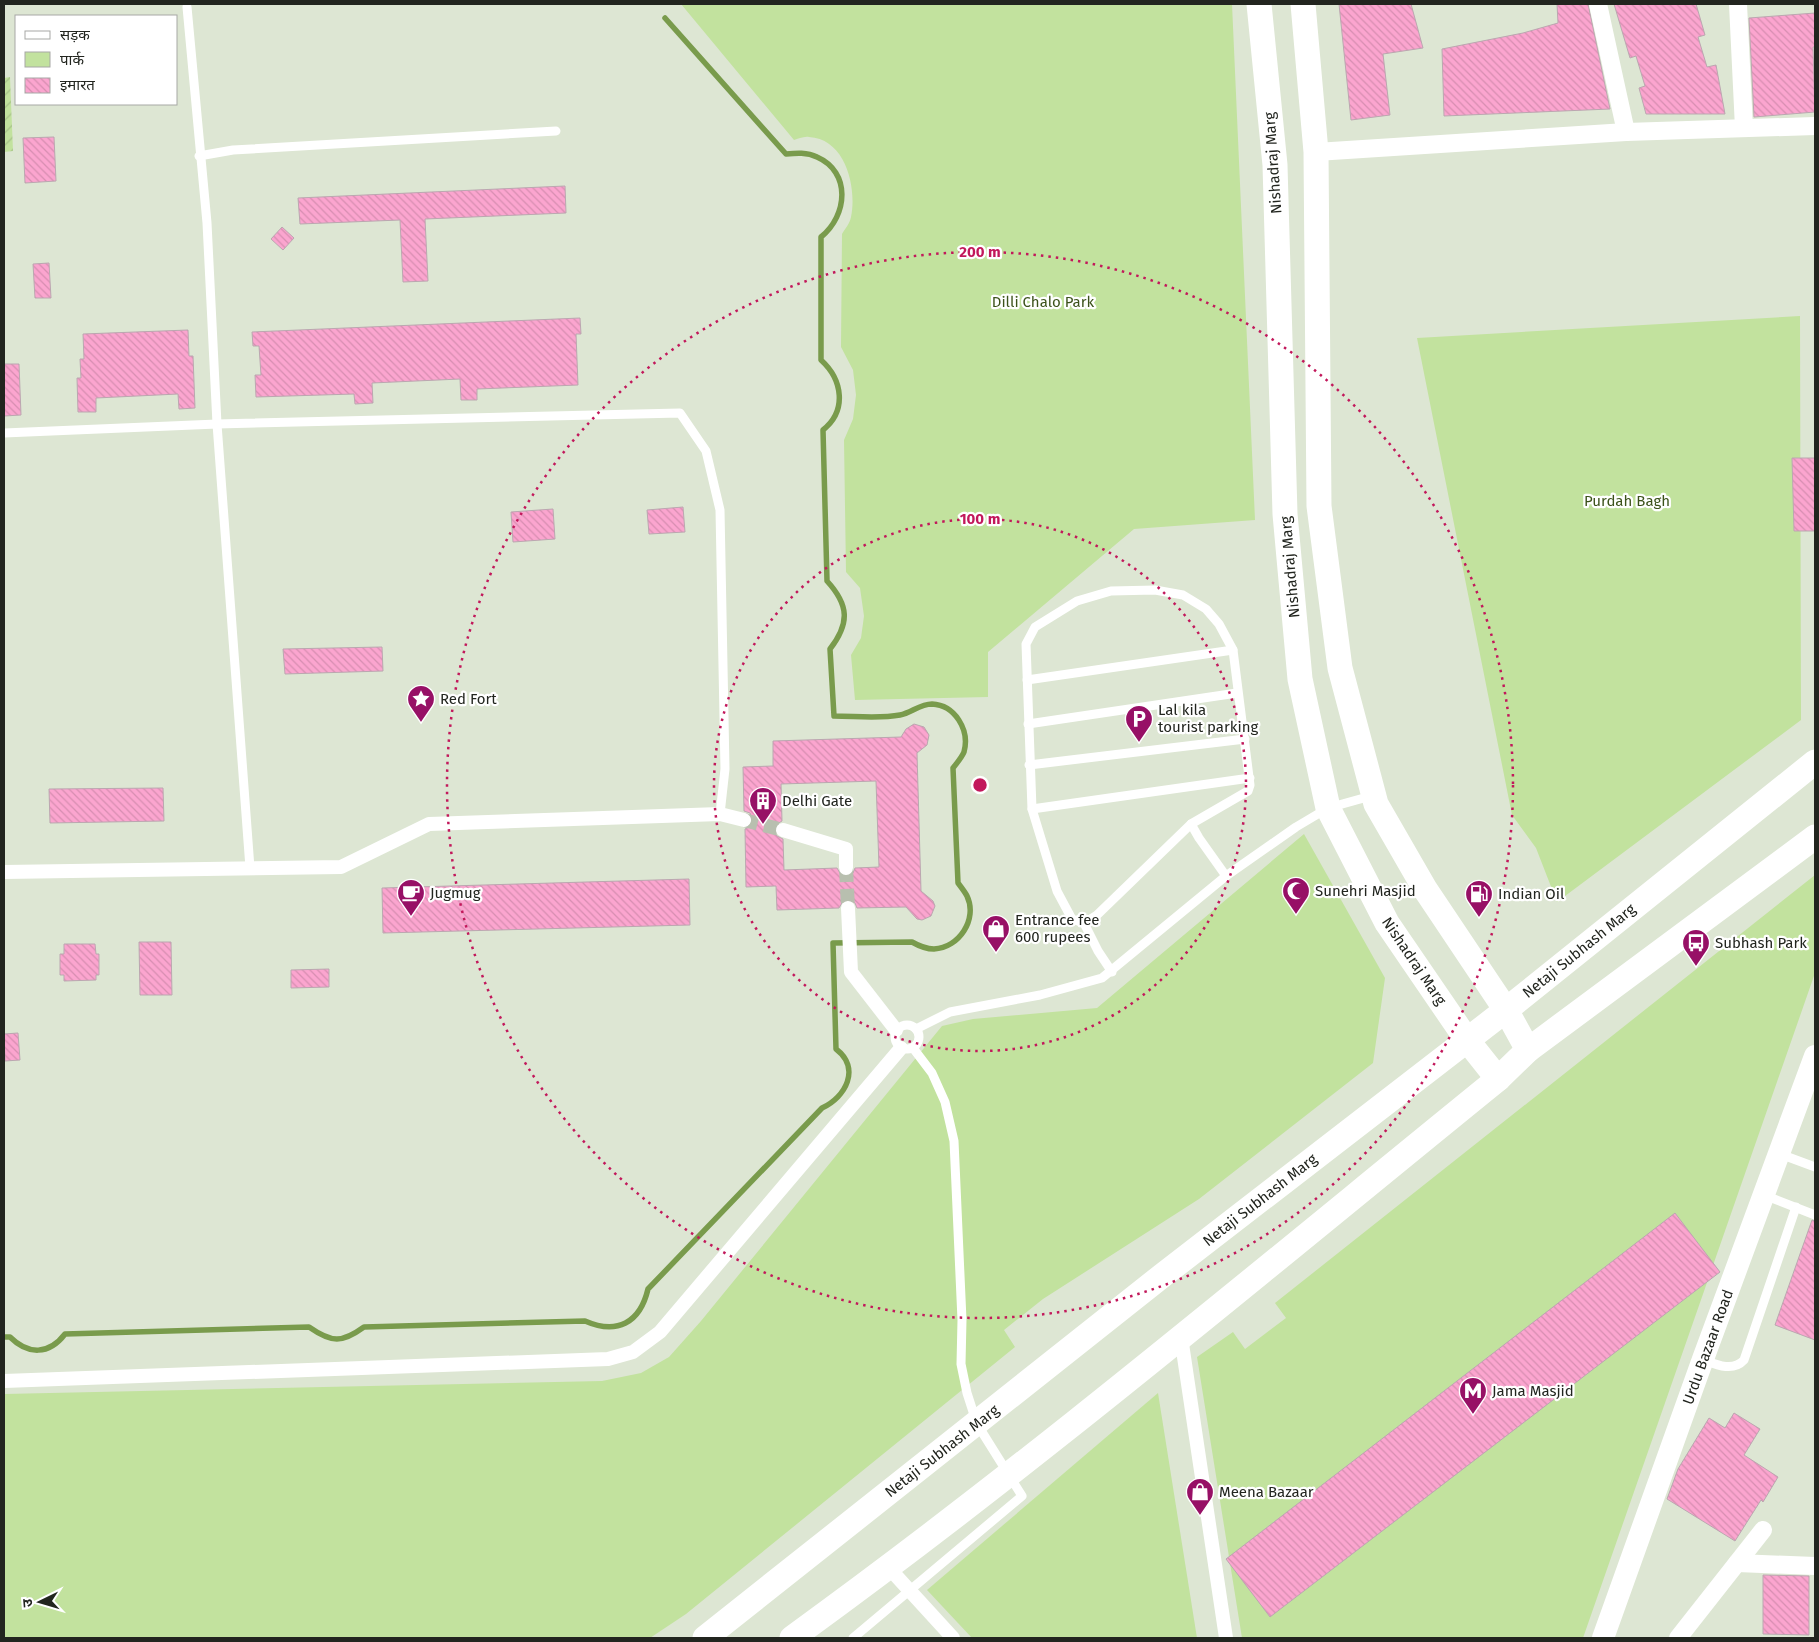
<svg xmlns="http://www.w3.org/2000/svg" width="1819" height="1642" font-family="'Fira Sans','Noto Sans Devanagari',sans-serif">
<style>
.green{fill:#c2e29e}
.garden{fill:url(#garden-furrows)}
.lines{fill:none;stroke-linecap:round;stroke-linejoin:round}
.stream{stroke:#799b4c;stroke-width:5.5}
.building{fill:url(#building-back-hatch);stroke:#bba7b0;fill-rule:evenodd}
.pedestrian-tunnel{stroke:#b8bfaf;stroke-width:14;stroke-dasharray:14 7;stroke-linecap:butt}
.service{stroke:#fff;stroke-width:9}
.pedestrian{stroke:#fff;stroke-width:14}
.minor{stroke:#fff;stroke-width:18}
.tertiary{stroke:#fff;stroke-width:22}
.secondary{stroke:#fff;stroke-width:25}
.ring{fill:none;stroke:#c2185b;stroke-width:2.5;stroke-dasharray:2.5 5}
.labels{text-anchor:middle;stroke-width:4.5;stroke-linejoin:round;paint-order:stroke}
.street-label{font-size:15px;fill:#22251f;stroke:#fff}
.park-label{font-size:15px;fill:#3c521b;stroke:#fff}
.poi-label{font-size:15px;fill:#22251f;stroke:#fff;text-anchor:start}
.centre{fill:#c2185b;stroke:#fff;stroke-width:2.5}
.ring-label{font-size:15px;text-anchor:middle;font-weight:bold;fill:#c2185b;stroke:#fff;stroke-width:4.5;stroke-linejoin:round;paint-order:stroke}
</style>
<defs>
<pattern id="garden-furrows" width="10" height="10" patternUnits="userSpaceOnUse" patternTransform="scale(1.25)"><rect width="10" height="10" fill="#c2e29e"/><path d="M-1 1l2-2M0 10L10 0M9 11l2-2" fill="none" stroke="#a6c288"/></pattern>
<pattern id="building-back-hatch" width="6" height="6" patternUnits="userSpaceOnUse" patternTransform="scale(1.25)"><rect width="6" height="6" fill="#fba5cf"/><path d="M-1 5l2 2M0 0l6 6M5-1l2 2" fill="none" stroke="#d78eb1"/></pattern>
</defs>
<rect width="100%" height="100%" fill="#dde6d3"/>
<g class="green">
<path d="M681,4H1232L1255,520L1134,529L988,652V697L855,700L851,655L861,638L864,616L860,588L846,572L844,440L853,419L856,395L853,370L841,347L842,234C845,229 850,223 851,217C857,188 846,139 809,137C804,136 798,139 794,140Z"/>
<path d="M1800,316L1801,720L1557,902L1536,848L1512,815L1417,338Z"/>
<path d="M1304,834L1385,978L1373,1063L1199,1199L1043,1299L1004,1330L1015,1347L686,1614L650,1638H4V1394L602,1381L641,1373L669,1357L701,1321L942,1026L973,1019L1097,1008Z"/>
<path d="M1815,875V973L1583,1638H1242L1197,1357L1233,1332L1245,1349L1286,1318L1275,1303Z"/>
<path d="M1158,1393L1197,1638H972L927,1590Z"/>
</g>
<path class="garden" d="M10,77L13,151L4,152V78Z"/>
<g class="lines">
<path class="stream" d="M4,1337H10C28,1355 49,1355 65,1334L309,1327C332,1343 342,1343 364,1327L585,1321C617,1335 640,1323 648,1289L822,1108C846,1097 861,1068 836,1049L833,943L912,942C919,946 926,949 934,949C959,948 978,919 967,896C965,892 961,887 958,883L953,768C957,763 962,757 964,752C970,730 955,705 932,704C920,704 911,713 900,715C879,719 855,716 834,716L830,649C850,623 849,605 827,581L823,430C847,411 843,380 821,360V237C848,215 851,172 817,157C807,152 796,153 786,154L665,18"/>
</g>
<g class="building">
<path d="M1339,4H1411L1423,48L1383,54L1390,115L1351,120Z"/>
<path d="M1557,4H1588L1610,109L1444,116L1442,49L1523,33L1558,23Z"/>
<path d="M1614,4H1696L1705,35L1698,37L1707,67L1716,65L1725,114H1646L1639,88L1645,86L1636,56L1630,58Z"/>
<path d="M1815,13V47H1813L1815,112L1754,117L1749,18Z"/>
<path d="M54,137L56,181L25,183L23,138Z"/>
<path d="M565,186L566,213L425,219L428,281L403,282L400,220L300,224L298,198Z"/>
<path d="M282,227L294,238L283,250L271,239Z"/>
<path d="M49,263L51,298H35L33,264Z"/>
<path d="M580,318L581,334H576L578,385L477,389V400H461L460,379L372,383L373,403L355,404L354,394L256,397L255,375H261L259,346H253L252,332Z"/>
<path d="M188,330L189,356H193L195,408L179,409L178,394L96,398V412H78L77,378H81L80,359H84L83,334Z"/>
<path d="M4,364H19L21,415L4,416Z"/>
<path d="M1792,458H1815V531H1794Z"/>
<path d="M683,507L685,532L649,534L647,510Z"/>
<path d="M553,509L555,539L513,542L511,512Z"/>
<path d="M382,647L383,671L285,674L283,649Z"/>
<path d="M914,724L924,727L929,735L927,745L917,753L921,891L933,901L935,906L931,916L922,920L917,919L906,907L857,908L855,903L848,899L843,901L839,908L777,910L776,886L746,887L745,829L751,826L752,818L750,813L744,811L743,767L773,766V741L901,737L906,729ZM876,781L879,867L855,868L853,873L846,877L841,875L837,868L784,870L783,839L777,836L774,832L777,824L782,821L781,784Z"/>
<path d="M163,788L164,821L50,823L49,789Z"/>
<path d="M689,879L690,925L383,933L382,888Z"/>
<path d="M139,942H171L172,995H140Z"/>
<path d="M64,944H95L96,954H99V975H96V980L64,981V975H60V954H64Z"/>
<path d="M329,969V987L291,988V970Z"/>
<path d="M18,1033L20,1060L5,1061L4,1034Z"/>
<path d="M1675,1213L1720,1272L1270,1617L1226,1559Z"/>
<path d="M1812,1220L1815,1221V1340L1775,1325Z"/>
<path d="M1734,1413L1760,1429L1744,1455L1778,1477L1763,1502L1761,1500L1735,1541L1667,1499L1678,1469L1709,1418L1725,1428Z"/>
<path d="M1763,1575L1809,1576V1635L1763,1634Z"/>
</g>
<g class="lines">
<g class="pedestrian-tunnel">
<path d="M744,820L783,830"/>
<path d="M846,868L848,908"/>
</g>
<g class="service">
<path d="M187,7L207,223L217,424L250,868"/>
<path d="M199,156L233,150L556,131"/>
<path d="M4,433L217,424L680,413L706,451L720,510L725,769L720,814"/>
<path d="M1027,680L1233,650"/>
<path d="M1028,724L1237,693"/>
<path d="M1029,765L1245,739"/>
<path d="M1032,809L1250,778"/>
<path d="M1191,824L1199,838L1226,876"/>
<path d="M1084,923L1097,915L1191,824L1248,791L1250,785L1233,650L1219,624L1206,609L1183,595L1155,590L1111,591L1077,601L1035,627L1026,644L1032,809L1057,891L1072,919L1084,923L1098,951L1112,972"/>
<circle cx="907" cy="1037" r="12"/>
<path d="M916,1029L950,1012L1040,995L1102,978L1226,876L1296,827L1328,808L1371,796"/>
<path d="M1780,1154L1815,1167"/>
<path d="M1764,1195L1815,1215"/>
<path d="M1704,1360C1717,1365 1733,1372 1744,1360L1796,1207"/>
<path d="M853,1638L1022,1496L977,1424L967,1393L961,1364L962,1320L954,1141L945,1102L932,1073L913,1048"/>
</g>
<g class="pedestrian">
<path d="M783,830L846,849V868"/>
<path d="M4,872L341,867L429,824L720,814L744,820"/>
<path d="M848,908L851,972L896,1030"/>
<path d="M1181,1337L1226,1638"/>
<path d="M4,1381L608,1359L633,1352L660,1332L901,1048"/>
<path d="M889,1568L953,1638"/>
</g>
<g class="minor">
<path d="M1598,4L1626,132"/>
<path d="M1738,4L1744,128"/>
<path d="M1316,152L1626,132L1815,126"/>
<path d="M1737,1563L1815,1566"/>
<path d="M1678,1638L1763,1530"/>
</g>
<path class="tertiary" d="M1603,1638L1703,1359L1815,1056"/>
<g class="secondary">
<path d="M1259,4L1275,165L1285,514L1300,679L1328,808L1387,923L1467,1040L1498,1079"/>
<path d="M1303,4L1316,152L1319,506L1340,668L1376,804L1425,889L1506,1010L1528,1050"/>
<path d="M705,1638L1163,1275L1506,1010L1815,762"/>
<path d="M792,1638C1035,1462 1265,1268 1498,1079L1528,1050L1815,837"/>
</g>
</g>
<g class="ring">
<circle cx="980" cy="785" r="266"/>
<circle cx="980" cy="785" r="533"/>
</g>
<defs>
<symbol id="sight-pin" viewBox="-11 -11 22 30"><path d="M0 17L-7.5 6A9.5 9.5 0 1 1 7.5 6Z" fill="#971066" stroke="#fff"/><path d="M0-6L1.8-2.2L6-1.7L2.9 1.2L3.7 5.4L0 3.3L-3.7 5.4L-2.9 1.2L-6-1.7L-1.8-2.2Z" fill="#fff"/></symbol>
<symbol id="parking-pin" viewBox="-11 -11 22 30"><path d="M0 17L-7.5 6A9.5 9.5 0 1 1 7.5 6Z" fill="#971066" stroke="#fff"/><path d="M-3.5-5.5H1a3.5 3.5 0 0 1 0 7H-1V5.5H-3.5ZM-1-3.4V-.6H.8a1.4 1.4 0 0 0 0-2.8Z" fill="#fff"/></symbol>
<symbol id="building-pin" viewBox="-11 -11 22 30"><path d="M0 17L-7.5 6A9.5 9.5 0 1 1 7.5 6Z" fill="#971066" stroke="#fff"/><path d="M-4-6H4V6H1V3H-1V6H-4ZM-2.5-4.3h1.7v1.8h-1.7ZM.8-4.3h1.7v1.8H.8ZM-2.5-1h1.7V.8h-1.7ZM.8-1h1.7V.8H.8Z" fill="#fff"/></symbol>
<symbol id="mosque-pin" viewBox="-11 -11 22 30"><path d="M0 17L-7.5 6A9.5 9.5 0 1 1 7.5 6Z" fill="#971066" stroke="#fff"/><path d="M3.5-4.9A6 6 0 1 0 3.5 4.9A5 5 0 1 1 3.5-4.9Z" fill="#fff"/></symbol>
<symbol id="cafe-pin" viewBox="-11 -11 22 30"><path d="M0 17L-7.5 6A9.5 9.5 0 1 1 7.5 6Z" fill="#971066" stroke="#fff"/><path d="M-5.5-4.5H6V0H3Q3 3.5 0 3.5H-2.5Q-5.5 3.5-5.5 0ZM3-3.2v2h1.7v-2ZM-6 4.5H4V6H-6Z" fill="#fff"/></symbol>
<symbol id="fuel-pin" viewBox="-11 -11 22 30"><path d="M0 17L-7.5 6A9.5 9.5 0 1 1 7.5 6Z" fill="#971066" stroke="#fff"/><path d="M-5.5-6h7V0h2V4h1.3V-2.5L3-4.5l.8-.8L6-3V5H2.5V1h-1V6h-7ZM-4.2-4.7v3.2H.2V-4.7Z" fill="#fff"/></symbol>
<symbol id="shop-pin" viewBox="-11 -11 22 30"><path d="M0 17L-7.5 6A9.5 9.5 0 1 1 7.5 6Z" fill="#971066" stroke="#fff"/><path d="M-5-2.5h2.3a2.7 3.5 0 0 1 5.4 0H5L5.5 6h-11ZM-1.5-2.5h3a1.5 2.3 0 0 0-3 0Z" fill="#fff"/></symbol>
<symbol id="bus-pin" viewBox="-11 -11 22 30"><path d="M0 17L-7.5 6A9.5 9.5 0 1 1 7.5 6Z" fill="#971066" stroke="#fff"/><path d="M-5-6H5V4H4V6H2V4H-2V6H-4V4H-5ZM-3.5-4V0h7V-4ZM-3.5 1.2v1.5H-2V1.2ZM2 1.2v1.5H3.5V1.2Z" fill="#fff"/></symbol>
<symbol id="metro-pin" viewBox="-11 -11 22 30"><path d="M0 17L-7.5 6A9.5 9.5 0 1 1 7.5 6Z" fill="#971066" stroke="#fff"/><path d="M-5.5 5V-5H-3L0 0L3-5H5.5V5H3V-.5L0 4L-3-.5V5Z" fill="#fff"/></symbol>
</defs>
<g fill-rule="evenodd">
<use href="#sight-pin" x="405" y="683" width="32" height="43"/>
<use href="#parking-pin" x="1123" y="703" width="32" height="43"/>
<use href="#building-pin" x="747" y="785" width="32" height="43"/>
<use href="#mosque-pin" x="1280" y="875" width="32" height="43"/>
<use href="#cafe-pin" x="395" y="877" width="32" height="43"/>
<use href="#fuel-pin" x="1463" y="878" width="32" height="43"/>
<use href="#shop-pin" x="980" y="913" width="32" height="43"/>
<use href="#bus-pin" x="1680" y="927" width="32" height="43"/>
<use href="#metro-pin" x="1457" y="1375" width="32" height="43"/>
<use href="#shop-pin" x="1184" y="1476" width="32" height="43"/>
</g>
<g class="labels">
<g class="street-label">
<text transform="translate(1273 163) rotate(-94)" y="5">Nishadraj Marg</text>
<text transform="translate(1290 567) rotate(-95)" y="5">Nishadraj Marg</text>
<text transform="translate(1579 951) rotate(-39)" y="5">Netaji Subhash Marg</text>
<text transform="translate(1414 961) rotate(56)" y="5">Nishadraj Marg</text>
<text transform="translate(1260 1200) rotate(-38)" y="5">Netaji Subhash Marg</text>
<text transform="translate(1708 1347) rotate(-70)" y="5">Urdu Bazaar Road</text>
<text transform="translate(942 1451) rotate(-38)" y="5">Netaji Subhash Marg</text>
</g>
<g class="park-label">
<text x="1043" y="307">Dilli Chalo Park</text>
<text x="1627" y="506">Purdah Bagh</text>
</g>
<g class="poi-label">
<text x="440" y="704">Red Fort</text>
<text x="1158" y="715">Lal kila<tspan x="1158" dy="17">tourist parking</tspan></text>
<text x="782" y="806">Delhi Gate</text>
<text x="1315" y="896">Sunehri Masjid</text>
<text x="430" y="898">Jugmug</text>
<text x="1498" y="899">Indian Oil</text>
<text x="1015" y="925">Entrance fee<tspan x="1015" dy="17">600 rupees</tspan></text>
<text x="1715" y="948">Subhash Park</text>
<text x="1492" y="1396">Jama Masjid</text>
<text x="1219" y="1497">Meena Bazaar</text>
</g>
</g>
<circle cx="980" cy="785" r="8" class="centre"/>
<g class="ring-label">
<text x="980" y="257">200 m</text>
<text x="980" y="524">100 m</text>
</g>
<rect width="1819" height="1642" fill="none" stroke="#22251f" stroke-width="10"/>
<rect x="15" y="15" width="162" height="90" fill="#ffffff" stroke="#a7a8a5"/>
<rect x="25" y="31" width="25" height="8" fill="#ffffff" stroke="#a7a8a5"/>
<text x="60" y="40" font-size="15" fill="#22251f">सड़क</text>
<rect x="25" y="52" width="25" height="15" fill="#c2e29e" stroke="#a7a8a5"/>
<text x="60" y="65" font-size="15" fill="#22251f">पार्क</text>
<rect x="25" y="78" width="25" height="15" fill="url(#building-back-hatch)" stroke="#a7a8a5"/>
<text x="60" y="90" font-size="15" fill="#22251f">इमारत</text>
<g transform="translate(40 1602) rotate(265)" stroke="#ffffff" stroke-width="4" paint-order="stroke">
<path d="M0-4L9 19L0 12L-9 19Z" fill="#22251f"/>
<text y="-8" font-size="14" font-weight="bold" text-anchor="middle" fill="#22251f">उ</text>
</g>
</svg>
